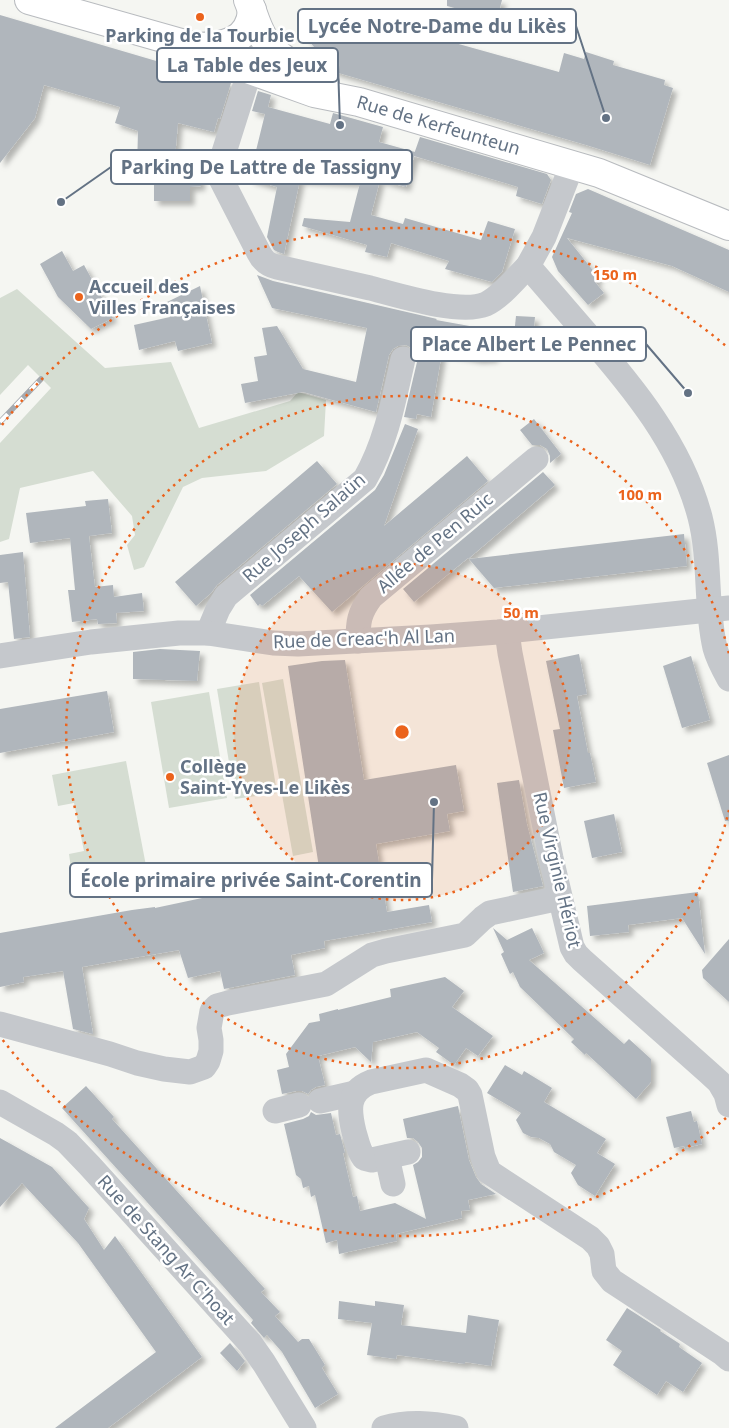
<svg xmlns="http://www.w3.org/2000/svg" width="729" height="1428" font-family="'Noto Sans',sans-serif">
<style>
.green{fill:#d5ddd2}
.building{fill:#b0b6bc;filter:url(#shadow)}
.lines{fill:none;stroke-linecap:round;stroke-linejoin:round}
.major-casing{stroke:#b8bbbf;stroke-width:30}
.minor{stroke:#c5c8cc;stroke-width:25}
.major{stroke:#fff;stroke-width:28}
.rail-casing{stroke:#a5aab0;stroke-width:5.5}
.rail{stroke:#fff;stroke-width:4;stroke-dasharray:11;stroke-linecap:butt}
.ring{fill:none;stroke:#eb631c;stroke-width:2.5;stroke-dasharray:2.5 5}
.poi-dot{fill:#eb631c;stroke:#fff;stroke-width:2}
.labels{text-anchor:middle;stroke-width:5;stroke-linejoin:round;paint-order:stroke}
.poi-label{font-size:18px;font-weight:bold;fill:#637284;stroke:#fff;text-anchor:start}
.street-label{font-size:18px;fill:#637284;stroke:#fff}
.centre{fill:#eb631c;stroke:#fff;stroke-width:2.5}
.ring-label{font-size:15px;text-anchor:middle;font-weight:bold;fill:#eb631c;stroke:#fff;stroke-width:5;stroke-linejoin:round;paint-order:stroke}
.leader{fill:none;stroke:#637284;stroke-width:2}
.callout-dot{fill:#637284;stroke:#fff;stroke-width:2}
.callout{fill:#fff;stroke:#637284;stroke-width:2}
.callout-label{font-size:19px;text-anchor:middle;font-weight:bold;fill:#637284}
</style>
<defs>
<filter id="shadow"><feDropShadow dx="4.5" dy="4.5" stdDeviation="2.5" flood-color="#0004"/></filter>
</defs>
<rect width="100%" height="100%" fill="#f5f6f2"/>
<g class="green">
<path d="M17,289L105,368L171,362L199,428L290,401L298,392L326,400L324,436L266,471L202,478L183,487L144,567L134,570L127,545L135,535L132,516L93,471L20,488L9,539L0,542V443L51,388L28,365L0,395V298Z"/>
<path d="M283,679L313,852L293,856L262,683Z"/>
<path d="M259,682L277,793L235,799L217,689Z"/>
<path d="M209,692L227,798L169,808L151,702Z"/>
<path d="M126,761L147,871L73,883L69,854L84,851L74,803L58,806L52,775Z"/>
</g>
<g class="building">
<path d="M447,0H502L497,19L447,6Z"/>
<path d="M310,14L384,34L387,24L559,72L564,53L584,59L586,52L614,61L613,65L665,80L664,85L673,88L650,165L586,145L335,72L304,35Z"/>
<path d="M0,15L231,83L220,119L218,118L214,132L178,123L174,169H200L201,186L190,187V201H154V169L137,168L138,131L115,123L120,107L44,85L35,118L0,163Z"/>
<path d="M258,91L271,95L268,107L330,124L333,113L383,127L379,142L415,152L414,154L420,137L547,174L551,180L542,204L516,196L518,187L414,156L406,187L380,180L371,215L403,224L405,218L481,240L488,221L515,229L502,272L492,282L445,269L449,261L391,243L387,257L365,252L367,245L302,226L304,218L350,222L360,183L300,180L284,254L278,252L274,250L267,237L277,187L249,179L265,114L252,111Z"/>
<path d="M588,189L729,250V292L672,266L567,238L599,278L595,282L604,293L588,305L558,271L552,257L572,213L569,212L576,194Z"/>
<path d="M62,251L73,271L84,265L113,318L91,329L58,297L40,264Z"/>
<path d="M257,275L273,281L437,319L436,320L492,330L494,358L478,359L442,352L431,417L417,414L416,419L404,417L417,362L416,354L413,349L406,345L398,346L393,349L389,355L376,412L303,392L245,403L241,384L258,381L254,357L267,355L262,328L277,326L303,369L356,382L367,328L272,308Z"/>
<path d="M200,286L212,343L178,351L175,341L139,350L134,325L170,317L167,302Z"/>
<path d="M516,316L535,317L532,347L513,345Z"/>
<path d="M534,419L561,454L550,463V456L547,449L540,445H532L520,430Z"/>
<path d="M405,424L418,429L384,526L467,456L488,481L332,612L299,576L262,606L260,604L258,606L250,595L375,490L384,475Z"/>
<path d="M317,461L337,484L217,585L211,593L196,606L175,582Z"/>
<path d="M543,472L555,485L468,559V558L414,602L403,589Z"/>
<path d="M108,499L112,533L89,536L95,587L113,585L114,597L142,593L144,611L116,613L117,623L98,624L97,619L72,622L68,590H75L70,538L30,543L26,513L86,506L85,501Z"/>
<path d="M684,534L687,566L494,588L469,559Z"/>
<path d="M23,552L30,637L14,639L8,582L0,583V555Z"/>
<path d="M160,649L200,651L197,681L133,679V652Z"/>
<path d="M579,654L587,694L577,696L588,753H590L596,782L564,788L553,730L560,729L546,661Z"/>
<path d="M691,656L710,720L682,728L663,666Z"/>
<path d="M345,660L364,780L456,765L464,811L447,814L450,831L376,844L387,912L429,905L432,922L324,941L325,948L291,955L295,975L224,989L220,971L188,978L179,950L82,967L93,1034L73,1029L63,971L23,977L24,982L0,987V933L132,910L155,907V908L292,879L320,874L288,666L322,661Z"/>
<path d="M107,691L114,732L0,753V709Z"/>
<path d="M729,755V821H725L707,763Z"/>
<path d="M519,780L527,824L543,886L513,892L497,783Z"/>
<path d="M614,814L622,852L592,858L584,821Z"/>
<path d="M698,892L705,954L682,918L628,925L629,932L590,936L587,906Z"/>
<path d="M493,928L507,940L532,928L544,953L529,960L624,1044L629,1039L651,1059V1082L636,1099L586,1053L585,1055L571,1042L574,1039L520,987L513,972L510,974L501,954L504,952Z"/>
<path d="M729,939V1002L703,978L702,970Z"/>
<path d="M445,977L464,991L452,1007L493,1036L478,1056L466,1048L454,1065L436,1052L439,1048L417,1032L373,1042L371,1062L355,1047L318,1056L325,1085L316,1087L311,1090L308,1094L302,1091H296L282,1094L277,1070L289,1067L286,1054L309,1023L320,1021L319,1014L338,1009V1010L391,997L390,989Z"/>
<path d="M505,1065L522,1075L524,1071L552,1088L544,1102L606,1139L597,1153L615,1164L595,1196L578,1185L571,1173L576,1165L554,1152L550,1144L539,1138L531,1137L523,1133L516,1120L521,1113L487,1093Z"/>
<path d="M86,1086L114,1117L112,1119L265,1289L261,1292L280,1312L275,1316L298,1342L302,1339H309L325,1365L322,1368L338,1394L315,1408L282,1352L267,1335L264,1338L251,1323L253,1320L222,1285L62,1108Z"/>
<path d="M458,1106L469,1160L476,1177L481,1184L496,1194L468,1200L470,1210L461,1211L462,1218L396,1234L397,1241L339,1254L337,1240L326,1243L315,1195L311,1197L309,1186L303,1188L301,1179L296,1175L284,1124L303,1119L309,1116L311,1112L316,1115L331,1113L336,1135L340,1134L345,1153H343L353,1197L357,1196L360,1211L395,1203L426,1219L413,1165L418,1162L422,1157V1148L418,1142L413,1138H407L403,1119Z"/>
<path d="M691,1111L694,1122L697,1121L702,1144L685,1148L684,1146L674,1148L666,1117Z"/>
<path d="M0,1138L52,1167L89,1208L84,1219L104,1250L115,1236L202,1357L108,1428H55L156,1352L78,1243L22,1183L0,1207Z"/>
<path d="M339,1301L375,1306V1301L404,1305L401,1325L466,1333L468,1315L499,1320L491,1366L465,1362V1364L397,1355L396,1359L367,1355L372,1323L338,1319Z"/>
<path d="M627,1308L661,1330L660,1331L680,1344L679,1347L702,1363L683,1392L666,1381L657,1395L613,1365L622,1351L606,1340Z"/>
<path d="M230,1343L245,1361L237,1371L220,1353Z"/>
</g>
<g class="lines">
<defs>
<g id="major">
<path id="s1" d="M29,0L195,47L211,56L314,93L359,102L599,173L729,226"/>
<path d="M248,0C253,12 256,25 263,37C275,58 305,72 325,83"/>
<path d="M195,47C223,47 250,42 252,10"/>
</g>
</defs>
<use href="#major" class="major-casing"/>
<g class="minor">
<path d="M250,70L220,165V177L259,253C263,261 268,265 277,267C308,274 339,281 370,288C397,295 460,315 486,304C501,297 516,278 528,266"/>
<path d="M572,165L544,237L528,266C547,288 566,310 585,332C633,387 681,445 700,517C711,560 705,605 715,648C718,659 724,670 729,679"/>
<path d="M507,632L510,653L551,858L572,947L576,954L582,960L708,1072L719,1082L726,1094L729,1105"/>
<path d="M208,633L218,609L226,596L365,479C386,443 394,399 403,359"/>
<path d="M358,641C358,622 359,613 371,597L536,459"/>
<path d="M0,656L91,642L179,633H208L273,643L298,644L431,637L498,632L729,608"/>
<path d="M0,1024L110,1054L137,1063L164,1069L190,1072L204,1067L208,1061L211,1051V1040L209,1028L212,1011L217,1006L228,1003L326,984L372,955L386,951L465,935L483,918L490,913L560,898"/>
<path d="M320,1101L355,1093"/>
<path d="M0,1102L56,1134L67,1142L90,1166L250,1343L264,1363L304,1428"/>
<path d="M275,1111L299,1105"/>
<path d="M408,1152L372,1160L364,1158C358,1150 357,1141 354,1132C349,1111 346,1092 371,1082L426,1070L460,1085L467,1090L470,1095L483,1157L489,1172L590,1238L598,1246L602,1254L604,1271L612,1281L722,1353L729,1359"/>
<path d="M387,1157L393,1184"/>
<path d="M384,1428C408,1421 431,1423 456,1428"/>
</g>
<use href="#major" class="major"/>
<defs>
<path id="rail" d="M0,422L41,379"/>
</defs>
<use href="#rail" class="rail-casing"/>
<use href="#rail" class="rail"/>
</g>
<circle cx="402" cy="732" r="168" fill="#eb631c" fill-opacity=".12"/>
<g class="ring">
<circle cx="402" cy="732" r="168"/>
<path d="M729 810A336 336 0 1 1 729 654"/>
<path d="M726 1118A504 504 0 0 1 2 1039M2 425A504 504 0 0 1 726 346"/>
</g>
<g class="poi-dot">
<circle cx="200" cy="17" r="5"/>
<circle cx="79" cy="297" r="5"/>
<circle cx="170" cy="777" r="5"/>
</g>
<g class="labels">
<g class="poi-label">
<text x="200" y="42" text-anchor="middle">Parking de la Tourbie</text>
<text x="89" y="293">Accueil des<tspan x="89" dy="21">Villes Françaises</tspan></text>
<text x="180" y="773">Collège<tspan x="180" dy="21">Saint-Yves-Le Likès</tspan></text>
</g>
<g class="street-label">
<text dy="6" stroke="none"><textPath href="#s1" startOffset="429">Rue de Kerfeunteun</textPath></text>
<text transform="translate(304 528) rotate(-41)" y="6">Rue Joseph Salaün</text>
<text transform="translate(435 543) rotate(-40)" y="6">Allée de Pen Ruic</text>
<text transform="translate(364 639) rotate(-2)" y="6">Rue de Creac'h Al Lan</text>
<text transform="translate(557 870) rotate(77)" y="6">Rue Virginie Hériot</text>
<text transform="translate(166 1250) rotate(48)" y="6">Rue de Stang Ar C'hoat</text>
</g>
</g>
<circle cx="402" cy="732" r="8" class="centre"/>
<g class="ring-label">
<text x="615" y="280">150 m</text>
<text x="640" y="500">100 m</text>
<text x="521" y="618">50 m</text>
</g>
<path class="leader" d="M606 118L576 26M340 125L338 65M61 202L111 167M688 393L646 344M434 802L432 880"/>
<g class="callout-dot">
<circle cx="606" cy="118" r="5"/>
<circle cx="340" cy="125" r="5"/>
<circle cx="61" cy="202" r="5"/>
<circle cx="688" cy="393" r="5"/>
<circle cx="434" cy="802" r="5"/>
</g>
<g class="callout">
<rect x="298" y="9" width="278" height="34" rx="5"/>
<rect x="157" y="48" width="181" height="34" rx="5"/>
<rect x="111" y="150" width="301" height="34" rx="5"/>
<rect x="411" y="327" width="235" height="34" rx="5"/>
<rect x="70" y="863" width="362" height="34" rx="5"/>
</g>
<g class="callout-label">
<text x="437" y="33">Lycée Notre-Dame du Likès</text>
<text x="247" y="72">La Table des Jeux</text>
<text x="261" y="174">Parking De Lattre de Tassigny</text>
<text x="529" y="351">Place Albert Le Pennec</text>
<text x="251" y="887">École primaire privée Saint-Corentin</text>
</g>
</svg>
